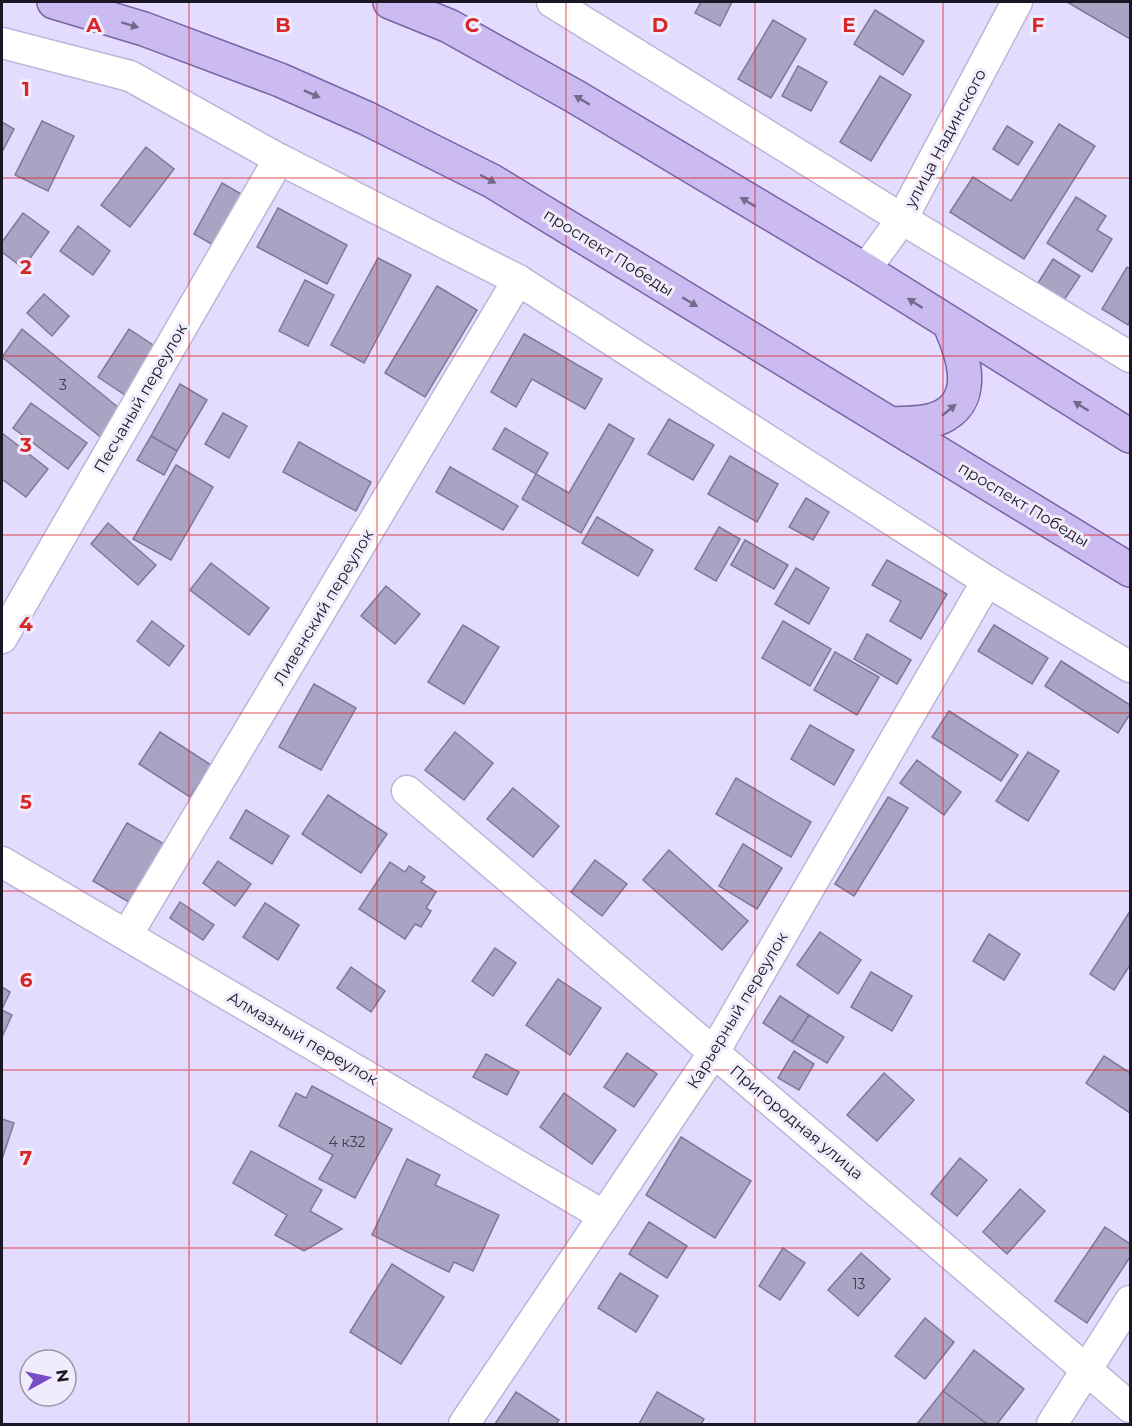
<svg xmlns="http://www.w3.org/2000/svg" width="1132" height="1426" font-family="Montserrat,sans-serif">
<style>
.building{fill:#aba3c4;stroke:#7f7897;stroke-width:1.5}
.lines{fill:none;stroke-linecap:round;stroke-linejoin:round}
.minor-casing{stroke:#bdb5d7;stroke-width:33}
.major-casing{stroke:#7764a3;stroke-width:36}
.minor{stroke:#fff;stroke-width:30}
.major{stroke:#cbbbf1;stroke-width:33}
.oneway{fill:#73698a}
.grid{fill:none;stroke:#d62828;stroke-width:1.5;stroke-opacity:0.55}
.labels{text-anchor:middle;stroke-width:6;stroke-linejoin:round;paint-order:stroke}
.number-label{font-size:14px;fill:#3f3a4c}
.street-label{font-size:16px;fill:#1b1724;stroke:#f0ecfb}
.grid-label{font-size:20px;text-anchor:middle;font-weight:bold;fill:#d62828;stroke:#f0ecfb;stroke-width:6;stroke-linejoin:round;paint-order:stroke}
</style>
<rect width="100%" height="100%" fill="#e4dcff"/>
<g class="building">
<path d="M701,2H732L720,26L695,13Z"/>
<path d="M1067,2H1130V39Z"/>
<path d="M875,10L924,41L903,75L854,44Z"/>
<path d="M773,20L806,39L771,98L738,79Z"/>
<path d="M798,66L827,82L811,111L782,96Z"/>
<path d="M880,76L911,95L871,161L840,142Z"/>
<path d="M42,121L74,136L48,191L15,175Z"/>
<path d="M2,122L14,129L2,152Z"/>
<path d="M1059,124L1095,146L1024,259L950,212L973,177L1011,201Z"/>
<path d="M1007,126L1033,142L1018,165L993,149Z"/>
<path d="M146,147L174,169L130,227L101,205Z"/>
<path d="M222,183L243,195L215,246L194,234Z"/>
<path d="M1076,197L1106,216L1097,230L1112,239L1092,272L1047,243Z"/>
<path d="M278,208L347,245L327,284L257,247Z"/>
<path d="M23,213L49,232L23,268L2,252V242Z"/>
<path d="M78,226L110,251L93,275L60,251Z"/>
<path d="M378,258L411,275L364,363L331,345Z"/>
<path d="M1053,259L1080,276L1064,300L1038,283Z"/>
<path d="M1127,267L1130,269V320L1128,325L1102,309Z"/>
<path d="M305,280L334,295L308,346L279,331Z"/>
<path d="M437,286L477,310L425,397L385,373Z"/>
<path d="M44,294L69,316L52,336L27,313Z"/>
<path d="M22,329L124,412L103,439L2,357Z"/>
<path d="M129,329L156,347L125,395L98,377Z"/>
<path d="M524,334L602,379L585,409L532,379L516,407L491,392Z"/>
<path d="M180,384L207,400L177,451L151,436Z"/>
<path d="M31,403L87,443L68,469L13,428Z"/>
<path d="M223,413L247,426L229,458L205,444Z"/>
<path d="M669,419L714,445L693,480L648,454Z"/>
<path d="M609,424L634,439L581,533L522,499L536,474L569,493Z"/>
<path d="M505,428L548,453L536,474L493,449Z"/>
<path d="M2,433L48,469L26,497L2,479Z"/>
<path d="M151,436L177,451L164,475L137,460Z"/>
<path d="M299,442L371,482L356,511L283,472Z"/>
<path d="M730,456L778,484L757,522L708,494Z"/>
<path d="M176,465L213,487L171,560L133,539Z"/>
<path d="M450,467L518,506L503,530L436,492Z"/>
<path d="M806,498L829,512L813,540L789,527Z"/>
<path d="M597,517L653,550L638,576L582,543Z"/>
<path d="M108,523L156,565L138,585L91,544Z"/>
<path d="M719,527L740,539L716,581L695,569Z"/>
<path d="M745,540L788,565L774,589L731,565Z"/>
<path d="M887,560L947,594L921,639L890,621L901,601L872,585Z"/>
<path d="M211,563L269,608L249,635L190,590Z"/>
<path d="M796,568L829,588L809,624L775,604Z"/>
<path d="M386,586L420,614L395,644L361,616Z"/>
<path d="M152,621L184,646L169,666L137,641Z"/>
<path d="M783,621L831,649L810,686L762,658Z"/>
<path d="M463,625L499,647L464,704L428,682Z"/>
<path d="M994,625L1048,658L1032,684L978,651Z"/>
<path d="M867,634L911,660L897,684L854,659Z"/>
<path d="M835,652L879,677L857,715L814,690Z"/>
<path d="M1061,661L1130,705V714L1118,733L1045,686Z"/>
<path d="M314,684L356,708L321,770L279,747Z"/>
<path d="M949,711L1018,755L1001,781L932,737Z"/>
<path d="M810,725L854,750L834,785L791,759Z"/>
<path d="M160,732L211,765L190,797L139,764Z"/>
<path d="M455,732L493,763L464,800L425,770Z"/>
<path d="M1028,752L1059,771L1028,821L996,801Z"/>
<path d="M917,760L961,792L944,815L900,783Z"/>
<path d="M736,778L811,822L791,857L716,814Z"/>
<path d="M513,788L559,826L533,857L487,819Z"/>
<path d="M328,795L387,834L361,873L302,834Z"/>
<path d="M888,797L908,808L854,896L835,884Z"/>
<path d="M246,810L289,836L272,864L230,838Z"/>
<path d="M127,823L166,845L132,904L93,881Z"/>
<path d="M743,844L782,868L757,909L719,886Z"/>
<path d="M669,850L748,921L722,950L643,880Z"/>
<path d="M595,860L627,884L602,916L571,892Z"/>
<path d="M218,861L251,884L235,906L203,883Z"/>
<path d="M390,862L405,872L409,866L425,877L421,882L436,892L426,908L431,911L421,927L415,924L405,939L359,909Z"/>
<path d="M180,902L214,925L203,940L170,918Z"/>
<path d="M265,903L299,925L278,960L243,937Z"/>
<path d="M1130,911V965L1114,990L1090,974Z"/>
<path d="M820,932L861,960L838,994L797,965Z"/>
<path d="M989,934L1020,954L1004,980L973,961Z"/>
<path d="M495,948L516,963L493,996L472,981Z"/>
<path d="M351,967L385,991L371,1012L337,988Z"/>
<path d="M871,972L912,996L892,1031L851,1007Z"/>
<path d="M558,979L601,1008L570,1055L526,1025Z"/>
<path d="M2,987L10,992L2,1009Z"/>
<path d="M780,996L809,1015L792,1042L763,1023Z"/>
<path d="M2,1010L12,1015L2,1037Z"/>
<path d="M809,1015L844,1037L827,1063L792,1042Z"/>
<path d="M794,1051L814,1064L799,1090L778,1078Z"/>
<path d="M627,1053L657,1074L634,1107L604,1087Z"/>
<path d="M486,1054L519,1072L507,1095L473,1077Z"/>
<path d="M1104,1056L1130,1073V1113L1086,1083Z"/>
<path d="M884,1073L914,1100L877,1141L847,1115Z"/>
<path d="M312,1086L392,1129L355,1198L319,1179L333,1155L279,1126L296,1093L306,1098Z"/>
<path d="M564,1093L616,1130L592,1164L540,1127Z"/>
<path d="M2,1119L14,1123L2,1159Z"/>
<path d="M681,1137L751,1181L715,1238L646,1195Z"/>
<path d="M251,1151L322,1190L310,1211L342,1229L304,1251L275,1235L287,1215L233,1183Z"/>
<path d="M960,1158L987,1180L957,1216L931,1194Z"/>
<path d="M407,1159L440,1175L435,1185L499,1215L473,1271L454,1262L449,1272L372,1235Z"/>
<path d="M1020,1189L1045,1211L1007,1254L983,1232Z"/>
<path d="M649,1222L687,1246L667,1278L629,1254Z"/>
<path d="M1105,1227L1130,1244V1257L1087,1323L1055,1301Z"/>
<path d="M783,1248L805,1263L780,1300L759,1286Z"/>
<path d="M861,1253L890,1279L858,1316L828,1290Z"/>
<path d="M392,1264L444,1297L401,1364L350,1332Z"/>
<path d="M620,1273L658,1296L636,1332L598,1308Z"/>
<path d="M925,1318L954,1342L925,1379L895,1356Z"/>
<path d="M974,1350L1024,1389L997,1424H987L943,1391Z"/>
<path d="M943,1391L987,1424H917Z"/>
<path d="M516,1392L559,1420L556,1424H495Z"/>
<path d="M657,1392L704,1419L701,1424H639Z"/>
</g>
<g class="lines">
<defs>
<g id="minor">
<path d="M552,2L902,219L1130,357"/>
<path d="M2,43L130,76L279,159L518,280L987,581L1130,667"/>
<path d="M865,270L902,219L1017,2"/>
<path d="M2,638L279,159"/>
<path d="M407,791L1130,1407"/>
<path d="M2,862L604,1216"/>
<path d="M127,935L518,280"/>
<path d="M464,1424L714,1052L987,581"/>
<path d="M1052,1424L1130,1301"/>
</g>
<g id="major">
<path d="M54,2L144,29L280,80L366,118L492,181L1130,570"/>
<path d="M390,2L449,26L576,97L865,270L1130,436"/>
<path d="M893,424C910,423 930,424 945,415C978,396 962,352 950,325"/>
</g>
</defs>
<use href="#minor" class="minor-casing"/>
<use href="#major" class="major-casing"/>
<use href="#minor" class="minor"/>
<use href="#major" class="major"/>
</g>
<defs><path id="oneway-solid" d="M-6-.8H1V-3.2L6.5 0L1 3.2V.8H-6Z" transform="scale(1.5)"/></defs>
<g class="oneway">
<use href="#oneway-solid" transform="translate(130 25) rotate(17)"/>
<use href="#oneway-solid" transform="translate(312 94) rotate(24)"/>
<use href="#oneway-solid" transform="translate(582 100) rotate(-149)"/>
<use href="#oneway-solid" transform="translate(488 179) rotate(28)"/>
<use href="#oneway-solid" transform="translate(748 202) rotate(-149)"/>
<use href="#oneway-solid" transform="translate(690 302) rotate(31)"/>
<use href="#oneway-solid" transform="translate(915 303) rotate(-147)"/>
<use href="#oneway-solid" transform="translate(1081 406) rotate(-148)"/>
<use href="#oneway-solid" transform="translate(949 410) rotate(-39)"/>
</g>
<path class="grid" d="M189,2V1424M377,2V1424M566,2V1424M755,2V1424M943,2V1424M2,178H1130M2,356H1130M2,535H1130M2,713H1130M2,891H1130M2,1070H1130M2,1248H1130"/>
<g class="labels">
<g class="number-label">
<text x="63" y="390">3</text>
<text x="347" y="1147">4 к32</text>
<text x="859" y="1289">13</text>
</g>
<g class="street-label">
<text transform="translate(945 138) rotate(-62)" y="6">улица Надинского</text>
<text transform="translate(609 252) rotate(32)" y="6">проспект Победы</text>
<text transform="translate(140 398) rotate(-60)" y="6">Песчаный переулок</text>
<text transform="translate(1024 504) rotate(31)" y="6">проспект Победы</text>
<text transform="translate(323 607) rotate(-59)" y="6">Ливенский переулок</text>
<text transform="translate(737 1010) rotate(-59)" y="6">Карьерный переулок</text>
<text transform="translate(303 1038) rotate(30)" y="6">Алмазный переулок</text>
<text transform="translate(797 1122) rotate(40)" y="6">Пригородная улица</text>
</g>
</g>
<g class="grid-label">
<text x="94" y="32">A</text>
<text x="283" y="32">B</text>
<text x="472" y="32">C</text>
<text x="660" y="32">D</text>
<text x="849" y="32">E</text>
<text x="1038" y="32">F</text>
<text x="26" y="96">1</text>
<text x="26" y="274">2</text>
<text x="26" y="452">3</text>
<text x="26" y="631">4</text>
<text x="26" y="809">5</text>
<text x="26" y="987">6</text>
<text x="26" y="1165">7</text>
</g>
<rect width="1132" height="1426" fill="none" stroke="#1b1724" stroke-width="6"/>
<g transform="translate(48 1378) rotate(82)"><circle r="28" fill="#f0ecfb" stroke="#9b97a5" stroke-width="1.5"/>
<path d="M0-4.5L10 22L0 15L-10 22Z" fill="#774cc4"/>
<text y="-9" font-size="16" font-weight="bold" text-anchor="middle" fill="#1b1724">N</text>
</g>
</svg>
